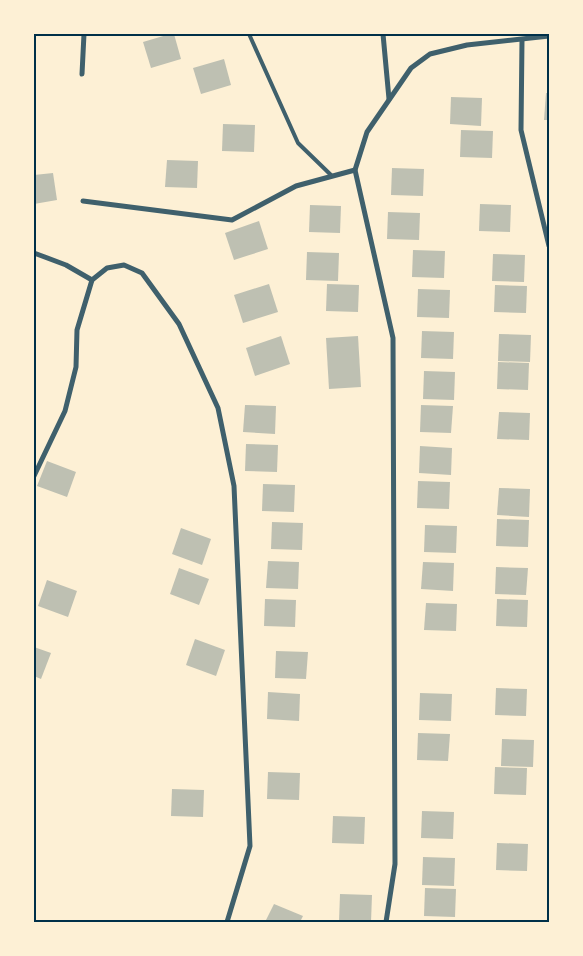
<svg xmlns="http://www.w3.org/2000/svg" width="583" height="956" font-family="'Golos Text',sans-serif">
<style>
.building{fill:#bec0b2}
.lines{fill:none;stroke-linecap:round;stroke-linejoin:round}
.service{stroke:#3f606c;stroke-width:4}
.minor{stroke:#3f606c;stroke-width:5}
.neatline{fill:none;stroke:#003049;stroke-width:2}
</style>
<rect width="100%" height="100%" fill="#fdf0d5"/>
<g class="building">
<path d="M170,34H174L181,59L151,68L143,42Z"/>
<path d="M224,59L231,85L201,94L193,68Z"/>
<path d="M546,93H549V120H544Z"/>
<path d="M451,97L482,98L481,126L450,124Z"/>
<path d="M223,124L255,125L254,152L222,151Z"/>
<path d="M461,130L493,131L492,158L460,157Z"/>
<path d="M167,160L198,161L197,188L165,187Z"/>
<path d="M392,168L424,169L423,196L391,195Z"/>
<path d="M53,173L57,200L34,204V175Z"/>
<path d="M480,204L511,205L510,232L479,231Z"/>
<path d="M310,205L341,206L340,233L309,232Z"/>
<path d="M388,212L420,213L419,240L387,239Z"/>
<path d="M259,221L268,249L234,260L225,233Z"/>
<path d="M413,250L445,251L444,278L412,277Z"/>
<path d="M307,252L339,253L338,281L306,280Z"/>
<path d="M493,254L525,255L524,282L492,281Z"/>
<path d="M269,284L278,312L243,323L234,295Z"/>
<path d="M327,284L359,285L358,312L326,311Z"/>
<path d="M495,285L527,286L526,313L494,312Z"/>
<path d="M418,289L450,290L449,318L417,317Z"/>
<path d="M422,331L454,332L453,359L421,358Z"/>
<path d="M499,334L531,335L530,362L498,361Z"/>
<path d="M281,336L290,364L255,376L246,348Z"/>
<path d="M358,336L361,387L329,389L326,338Z"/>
<path d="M498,362L529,363L528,390L497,389Z"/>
<path d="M424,371L455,372L454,400L423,399Z"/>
<path d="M245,405L276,406L275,434L243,432Z"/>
<path d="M421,405L453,406L451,433L420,432Z"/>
<path d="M499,412L530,413L529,440L497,439Z"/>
<path d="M246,444L278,445L277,472L245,471Z"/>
<path d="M420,446L452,448L451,475L419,473Z"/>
<path d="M47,461L76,472L67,497L37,486Z"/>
<path d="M418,481L450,482L449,509L417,508Z"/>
<path d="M263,484L295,485L294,512L262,511Z"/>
<path d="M499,488L530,489L529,517L497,515Z"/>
<path d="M497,519L529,520L528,547L496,546Z"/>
<path d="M272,522L303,523L302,550L271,549Z"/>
<path d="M425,525L457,526L456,553L424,552Z"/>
<path d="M181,528L211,539L202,565L172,554Z"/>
<path d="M268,561L299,562L298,589L266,588Z"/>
<path d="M423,562L454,563L453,591L421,589Z"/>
<path d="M496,567L528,568L526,595L495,594Z"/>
<path d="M179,568L209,579L199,605L170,594Z"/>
<path d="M47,580L77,591L68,617L38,606Z"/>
<path d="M265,599L296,600L295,627L264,626Z"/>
<path d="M497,599L528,600L527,627L496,626Z"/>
<path d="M426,603L457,604L456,631L424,630Z"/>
<path d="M195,639L225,650L216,676L186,665Z"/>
<path d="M34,647L51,653L41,679L34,676Z"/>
<path d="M276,651L308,652L306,679L275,678Z"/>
<path d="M496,688L527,689L526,716L495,715Z"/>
<path d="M268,692L300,694L299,721L267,719Z"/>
<path d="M420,693L452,694L451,721L419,720Z"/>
<path d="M418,733L450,734L448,761L417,760Z"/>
<path d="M502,739L534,740L533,767L501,766Z"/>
<path d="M495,767L527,768L526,795L494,794Z"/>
<path d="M268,772L300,773L299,800L267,799Z"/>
<path d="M172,789L204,790L203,817L171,816Z"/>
<path d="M422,811L454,812L453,839L421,838Z"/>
<path d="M333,816L365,817L364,844L332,843Z"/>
<path d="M497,843L528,844L527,871L496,870Z"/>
<path d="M423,857L455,858L454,886L422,885Z"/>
<path d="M425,888L456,889L455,917L424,916Z"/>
<path d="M340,894L372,895L371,922H339Z"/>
<path d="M274,904L303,916L300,922H265Z"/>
</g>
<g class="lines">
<path class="service" d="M249,34L298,143L332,176"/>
<g class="minor">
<path d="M383,34L389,99"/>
<path d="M522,40L521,130L549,246"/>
<path d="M82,74L84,34"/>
<path d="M83,201L232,220L296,186L355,170"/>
<path d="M34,253L66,265L92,280"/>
<path d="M34,476L65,411L76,367L77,330L92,280L107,268L124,265L142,273L179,324L218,408L234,486L250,846L227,922"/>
<path d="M386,922L395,864L393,338L355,170L367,132L411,68L430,54L467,45L549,36"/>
</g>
</g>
<rect width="583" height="956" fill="none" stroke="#fdf0d5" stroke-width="70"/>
<rect x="35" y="35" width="513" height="886" class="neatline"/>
</svg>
